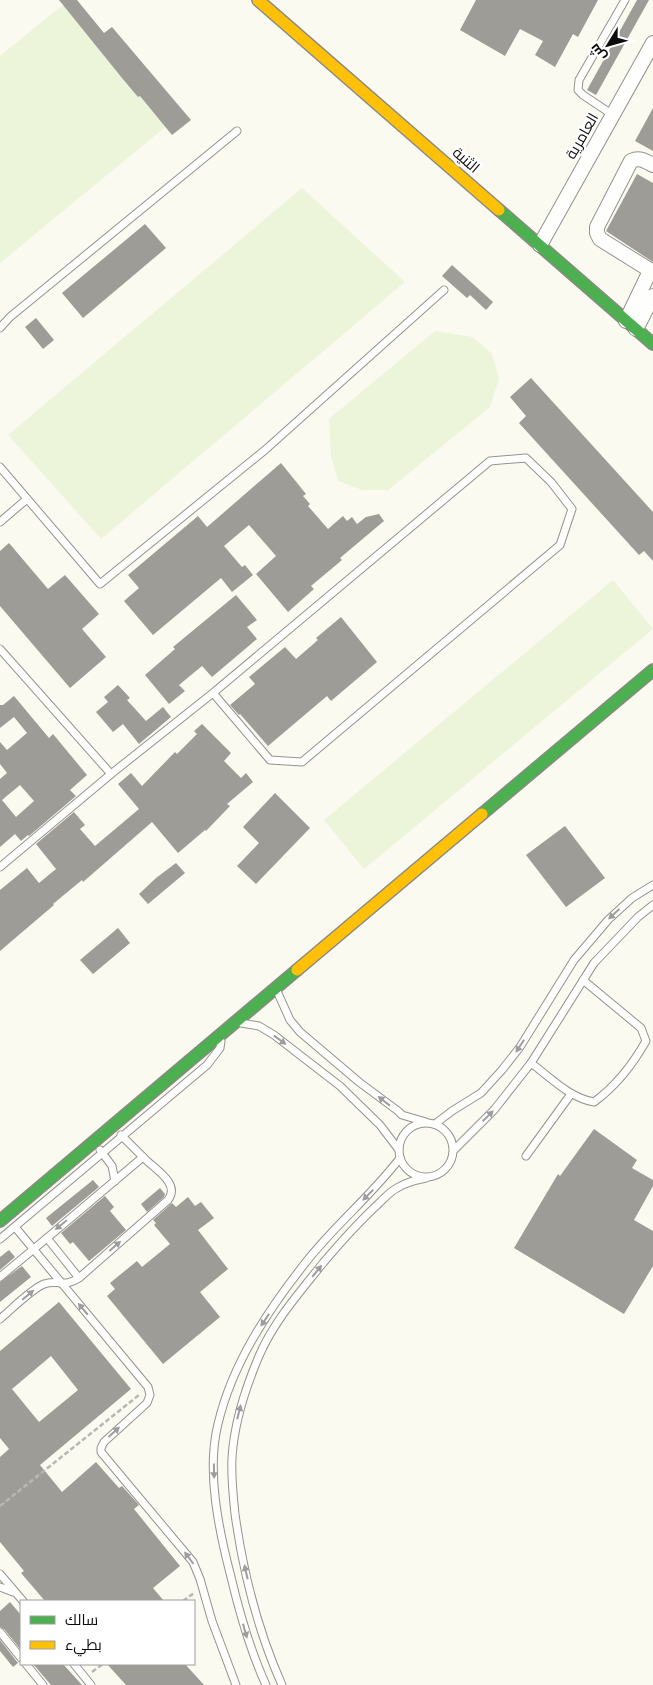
<svg xmlns="http://www.w3.org/2000/svg" width="653" height="1685" font-family="'Crimson Pro',Cairo,serif">
<style>
.pitch{fill:#ecf4da}
.building{fill:#9e9c96;fill-rule:evenodd}
.lines{fill:none;stroke-linecap:round;stroke-linejoin:round}
.lane-casing{stroke:#94938f;stroke-width:9}
.street-casing{stroke:#94938f;stroke-width:16}
.fast-casing{stroke:#8a8a85;stroke-width:14}
.slow-casing{stroke:#8a8a85;stroke-width:14}
.path{stroke:#b7b7b5;stroke-width:2.5;stroke-dasharray:5 2.5;stroke-linecap:butt}
.lane{stroke:#fefefd;stroke-width:7}
.street{stroke:#fefefd;stroke-width:14}
.fast{stroke:#4caf50;stroke-width:11}
.slow{stroke:#ffc107;stroke-width:11}
.oneway{fill:#9d9d9d}
.labels{text-anchor:middle;stroke-width:5;stroke-linejoin:round;paint-order:stroke}
.street-label{font-size:15px;fill:#0c0c0c;stroke:#fff}
</style>
<rect width="100%" height="100%" fill="#fbfaf0"/>
<g class="pitch">
<path d="M69,0L170,123L0,263V56Z"/>
<path d="M302,188L405,282L101,539L8,435Z"/>
<path d="M435,331L473,337L492,354L499,379L490,407L388,490H362L338,481L331,456L329,419Z"/>
<path d="M613,580L653,629L364,869L324,820Z"/>
</g>
<g class="building">
<path d="M59,0H77L104,33L112,27L191,120L172,135L140,96L138,97L122,78Z"/>
<path d="M476,0H598L578,37L573,34L555,67L535,55L543,41L520,29L505,56L460,30Z"/>
<path d="M637,0H649L596,95L587,90Z"/>
<path d="M653,108V151L635,141Z"/>
<path d="M637,174L653,183V262L606,231Z"/>
<path d="M145,224L166,248L83,318L62,293Z"/>
<path d="M452,265L493,302L486,310L470,295L467,298L442,276Z"/>
<path d="M36,318L54,340L43,349L25,327Z"/>
<path d="M531,378L653,512V561L644,551L639,555L519,423L526,416L510,397Z"/>
<path d="M281,463L306,494L303,496L310,504L308,506L328,529L343,516L347,521L352,517L357,524L366,517L379,514L384,521L340,558L342,560L311,586L314,589L288,612L256,574L276,556L249,525L224,546L242,567L245,565L253,575L232,592L221,578L153,635L124,601L139,588L128,575L198,516L207,527Z"/>
<path d="M9,543L48,589L65,575L99,614L82,629L106,657L70,688L0,606V551Z"/>
<path d="M236,595L257,620L247,627L257,639L212,677L202,666L179,685L185,691L169,704L145,675L175,649L173,647Z"/>
<path d="M341,617L377,662L331,701L327,696L268,746L240,714L239,715L230,705L255,684L249,677L285,647L296,659L318,640L316,638Z"/>
<path d="M118,685L130,698L127,700L146,721L163,707L171,717L139,744L123,724L113,732L96,712L108,702L104,697Z"/>
<path d="M14,696L49,738L53,734L87,775L70,790L76,796L29,836L28,835L21,841L15,834L0,847V779L7,773L0,764V742L7,750L27,733L14,717L0,728V705H3ZM20,785L34,801L16,817L2,800Z"/>
<path d="M202,724L231,753L224,761L241,778L246,773L253,782L227,804L230,806L206,831L205,830L178,853L152,822L83,882L82,880L53,904L54,905L0,951V890L27,868L39,883L56,869L36,844L74,812L85,825L80,829L95,846L139,809L118,784L131,773L142,786L175,752L177,754L197,734L194,731Z"/>
<path d="M275,793L310,828L256,884L237,866L259,843L243,827Z"/>
<path d="M565,826L605,878L566,907L526,855Z"/>
<path d="M176,863L185,873L148,904L139,894L156,878Z"/>
<path d="M118,928L130,943L93,974L80,960Z"/>
<path d="M594,1129L637,1160L632,1168L653,1180V1186L634,1220L653,1231V1266L624,1314L514,1248L558,1174L560,1176Z"/>
<path d="M93,1180L99,1187L52,1226L46,1218Z"/>
<path d="M160,1188L165,1194L164,1197L147,1212L141,1204Z"/>
<path d="M105,1196L114,1207L110,1211L126,1230L89,1261L73,1242L70,1244L61,1233Z"/>
<path d="M188,1197L195,1206L201,1202L214,1218L198,1230L228,1269L200,1292L220,1317L163,1364L107,1296L115,1289L110,1283L137,1261L142,1267L170,1244L154,1225L156,1223L153,1220L172,1203L176,1207Z"/>
<path d="M9,1250L15,1257L0,1270V1257Z"/>
<path d="M22,1266L31,1277L0,1302V1282Z"/>
<path d="M59,1302L131,1389L40,1465L62,1492L96,1462L119,1488L122,1486L139,1505L134,1509L180,1566L153,1588L164,1601H45L21,1573L24,1571L0,1542V1457L9,1449L0,1438V1351ZM51,1356L78,1390L39,1422L12,1389Z"/>
<path d="M10,1602L21,1615V1650L4,1629L0,1627V1611Z"/>
<path d="M0,1640L18,1663L13,1667L0,1651Z"/>
<path d="M33,1664H63L82,1685H51Z"/>
<path d="M107,1664H185L204,1685H126Z"/>
</g>
<g class="lines">
<defs>
<g id="lane">
<path d="M613,115L583,95L578,90L579,80L625,0"/>
<path d="M0,328L10,317L237,131"/>
<path d="M0,467L100,584L265,450L444,290"/>
<path d="M0,522L27,499"/>
<path d="M0,649L111,774"/>
<path d="M0,867L111,774L213,693L490,461L526,458L551,482L572,509L560,545L302,762L270,760L213,693"/>
<path d="M277,991L290,1020L300,1032L359,1082L398,1111L402,1115L426,1122"/>
<path d="M241,1023L259,1026L274,1035L340,1086L380,1125L399,1150"/>
<path d="M531,1063C551,1078 570,1098 594,1102C616,1086 633,1064 646,1041L641,1028L583,980"/>
<circle cx="426" cy="1150" r="27"/>
<path d="M435,1124L452,1111L481,1093L502,1070L520,1047L574,960L608,920L632,898L653,885"/>
<path d="M121,1135L143,1157"/>
<path d="M100,1150L112,1166L115,1181"/>
<path d="M454,1150L494,1110L531,1063L594,963L638,917L653,905"/>
<path d="M526,1156L571,1094"/>
<path d="M15,1227L148,1387L150,1395L147,1403L104,1442L101,1448V1452L193,1562L200,1579L212,1621L236,1685"/>
<path d="M0,1239L207,1065L220,1048L221,1041"/>
<path d="M0,1277L47,1238"/>
<path d="M0,1319C12,1309 30,1290 44,1284C58,1279 64,1288 79,1278L168,1200C181,1183 154,1169 143,1157L47,1238L79,1278"/>
<path d="M0,1574L23,1601"/>
<path d="M0,1587L13,1592"/>
<path d="M0,1632L21,1658"/>
<path d="M26,1664L43,1685"/>
<path d="M74,1664L91,1685"/>
<path d="M266,1685C250,1650 240,1615 231,1577C219,1531 206,1471 218,1424C232,1364 268,1310 306,1262C335,1225 371,1196 400,1158"/>
<path d="M282,1685C258,1631 243,1572 235,1514C233,1495 231,1477 232,1458C234,1422 245,1389 259,1356C274,1321 300,1292 323,1263C340,1243 356,1225 375,1207C382,1201 389,1192 397,1188C406,1182 416,1180 426,1178"/>
</g>
<g id="street">
<path d="M653,165C645,161 640,157 631,161L597,227V233L600,239L653,272"/>
<path d="M540,245L653,43"/>
<path d="M626,321L650,271"/>
<path d="M636,329L653,296"/>
</g>
<g id="fast">
<path d="M499,210L653,344"/>
<path d="M482,814L653,670"/>
<path d="M0,1221L297,970"/>
</g>
<g id="slow">
<path d="M258,0L499,210"/>
<path d="M297,970L482,814"/>
</g>
</defs>
<use href="#lane" class="lane-casing"/>
<use href="#street" class="street-casing"/>
<use href="#fast" class="fast-casing"/>
<use href="#slow" class="slow-casing"/>
<g class="path">
<path d="M0,1506L139,1395"/>
<path d="M183,1601L194,1593"/>
<path d="M92,1672L103,1664"/>
</g>
<use href="#lane" class="lane"/>
<use href="#street" class="street"/>
<use href="#fast" class="fast"/>
<use href="#slow" class="slow"/>
</g>
<defs><path id="oneway-solid" d="M-6-.8H1V-3.2L6.5 0L1 3.2V.8H-6Z" transform="scale(1.25)"/></defs>
<g class="oneway">
<use href="#oneway-solid" transform="translate(614 914) rotate(137)"/>
<use href="#oneway-solid" transform="translate(280 1040) rotate(36)"/>
<use href="#oneway-solid" transform="translate(520 1046) rotate(124)"/>
<use href="#oneway-solid" transform="translate(384 1101) rotate(-142)"/>
<use href="#oneway-solid" transform="translate(488 1116) rotate(-45)"/>
<use href="#oneway-solid" transform="translate(368 1195) rotate(135)"/>
<use href="#oneway-solid" transform="translate(61 1225) rotate(141)"/>
<use href="#oneway-solid" transform="translate(115 1246) rotate(-41)"/>
<use href="#oneway-solid" transform="translate(317 1271) rotate(-51)"/>
<use href="#oneway-solid" transform="translate(28 1295) rotate(-40)"/>
<use href="#oneway-solid" transform="translate(83 1309) rotate(-130)"/>
<use href="#oneway-solid" transform="translate(265 1320) rotate(124)"/>
<use href="#oneway-solid" transform="translate(239 1412) rotate(-76)"/>
<use href="#oneway-solid" transform="translate(114 1432) rotate(-42)"/>
<use href="#oneway-solid" transform="translate(214 1471) rotate(89)"/>
<use href="#oneway-solid" transform="translate(189 1558) rotate(-127)"/>
<use href="#oneway-solid" transform="translate(246 1572) rotate(-103)"/>
<use href="#oneway-solid" transform="translate(245 1631) rotate(74)"/>
</g>
<g class="labels">
<g class="street-label">
<text transform="translate(582 136) rotate(-60)" y="5">العامرية</text>
<text transform="translate(466 160) rotate(41)" y="5">الثنية</text>
</g>
</g>
<rect x="20" y="1600" width="175" height="65" fill="#ffffff" stroke="#9e9e9e"/>
<rect x="30" y="1616" width="25" height="8" fill="#4caf50" stroke="#9e9e9e"/>
<text x="65" y="1625" font-size="15" fill="#0c0c0c">سالك</text>
<rect x="30" y="1641" width="25" height="8" fill="#ffc107" stroke="#9e9e9e"/>
<text x="65" y="1650" font-size="15" fill="#0c0c0c">بطيء</text>
<g transform="translate(608 45) rotate(233)" stroke="#ffffff" stroke-width="4" paint-order="stroke">
<path d="M0-4L9 19L0 12L-9 19Z" fill="#0c0c0c"/>
<text y="-8" font-size="14" font-weight="bold" text-anchor="middle" fill="#0c0c0c">ش</text>
</g>
</svg>
